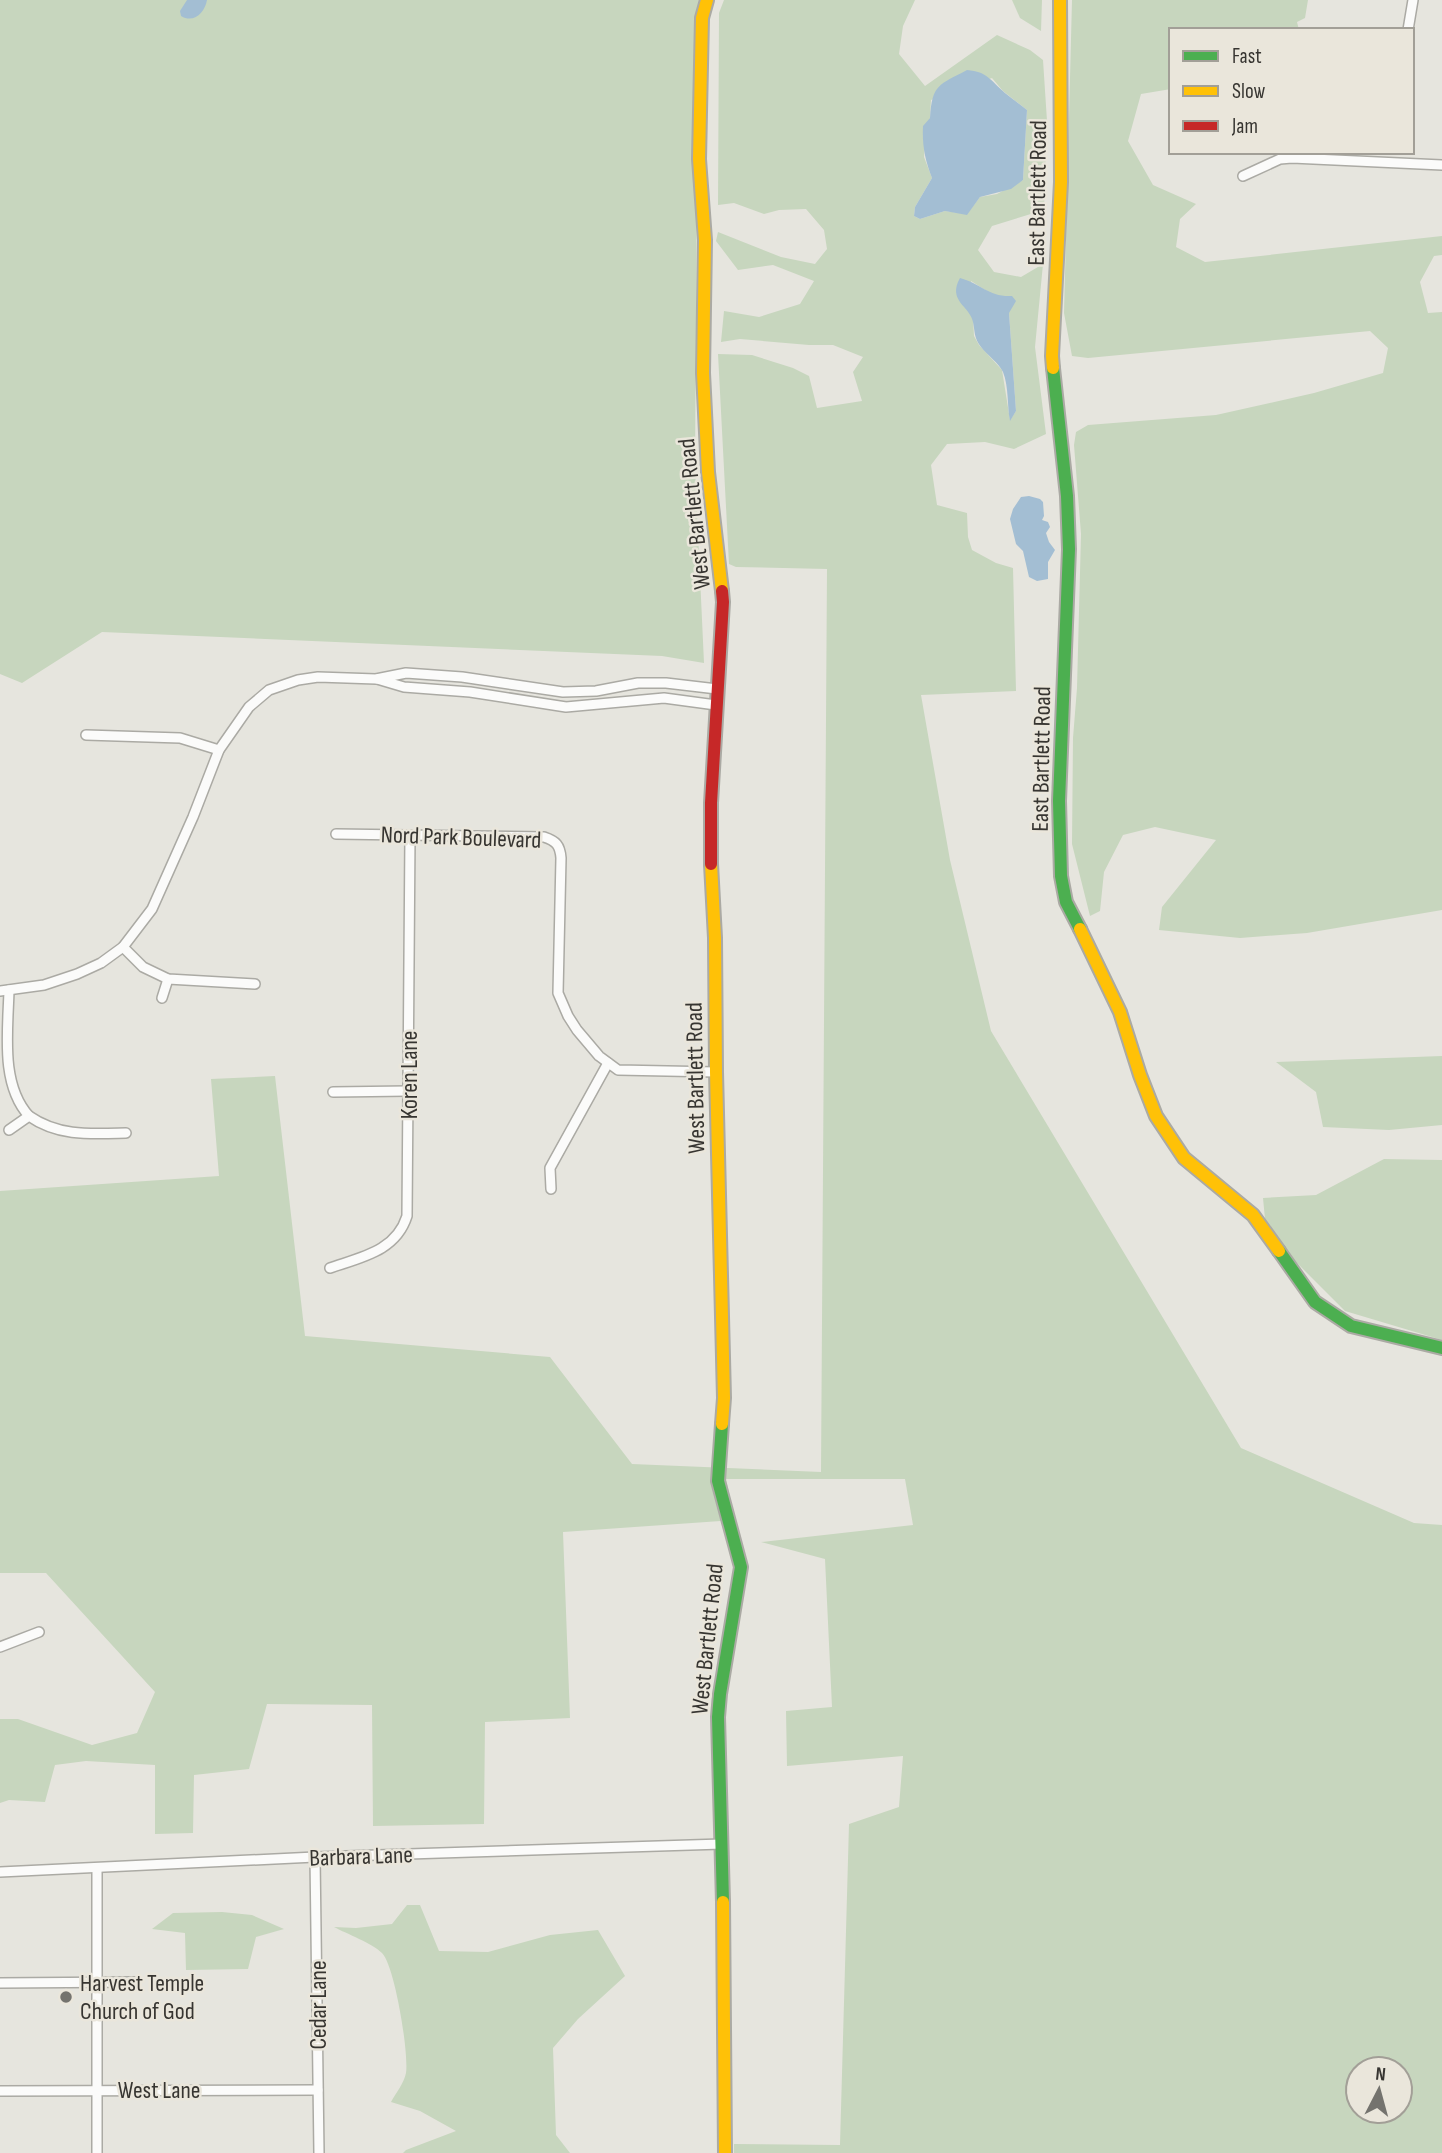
<svg xmlns="http://www.w3.org/2000/svg" width="1442" height="2153" font-family="'Sofia Sans Condensed',sans-serif">
<style>
.green{fill:#c7d6be;fill-rule:evenodd}
.water{fill:#a3bed3}
.lines{fill:none;stroke-linecap:round;stroke-linejoin:round}
.street-casing{stroke:#abaaa4;stroke-width:12}
.fast-casing{stroke:#abaaa4;stroke-width:16}
.slow-casing{stroke:#abaaa4;stroke-width:16}
.jam-casing{stroke:#abaaa4;stroke-width:16}
.street{stroke:#fbfbfa;stroke-width:9}
.fast{stroke:#4caf50;stroke-width:12}
.slow{stroke:#ffc107;stroke-width:12}
.jam{stroke:#c62828;stroke-width:12}
.poi-dot{fill:#74736e;stroke:#eae6db;stroke-width:2.5}
.labels{text-anchor:middle;stroke-width:5;stroke-linejoin:round;paint-order:stroke}
.street-label{font-size:24px;fill:#373531;stroke:#eae6db}
.poi-label{font-size:24px;fill:#373531;stroke:#eae6db;text-anchor:start}
</style>
<rect width="100%" height="100%" fill="#e6e5de"/>
<g class="green">
<path d="M0,0H705L698,18L695,468L704,663L662,656L102,632L22,683L0,674Z"/>
<path d="M724,0H915L903,26L899,54L925,86L997,35L1030,50L1043,60L1047,121L1044,210L992,226L978,250L994,272L1021,277L1043,264L1035,347L1046,434L1014,449L985,442L947,444L931,465L937,505L967,513L968,537L972,550L996,563L1013,568L1016,691L921,695L950,860L991,1031L1241,1448L1414,1523L1442,1525V2153H734V2144L840,2145L849,1824L899,1807L903,1756L787,1766L786,1711L832,1707L825,1559L761,1542L913,1525L905,1479H726L735,1520L563,1532L570,1718L485,1722L484,1824L373,1826L372,1705L267,1704L249,1769L194,1775L193,1833L155,1834V1765L86,1761L55,1765L45,1802L9,1800L0,1803V1719H18L92,1745L137,1733L155,1692L46,1573H0V1191L219,1176L211,1079L275,1076L305,1336L550,1357L632,1464L821,1472L827,569L736,567L729,564L718,354L752,355L793,368L809,376L817,408L862,401L853,372L863,357L833,345H809L740,339L721,342L724,311L759,317L800,304L814,281L773,265L738,270L716,241L718,232L781,257L815,264L827,249L824,230L806,209L779,210L764,214L734,203L718,205L719,13ZM992,78L1003,91L1027,110L1023,180L997,194L980,197L967,214L945,211L920,219L914,216L915,207L932,178L924,157L925,143L923,138L930,118L931,100ZM971,281L996,297L1012,296L1009,313L1016,411L1010,420L1002,370L979,345L974,336ZM1358,2069H1400V2111H1358Z"/>
<path d="M1012,0H1042L1041,31L1020,18Z"/>
<path d="M1072,0H1308L1305,18L1297,22L1299,30H1171V89L1141,94L1128,141L1153,185L1196,204L1180,219L1176,247L1205,262L1442,236V255L1434,256L1420,282L1428,313L1442,312V910L1307,933L1240,938L1159,930L1162,907L1216,840L1155,827L1123,835L1104,872L1100,911L1090,916L1072,844L1073,738L1077,688L1081,534L1074,445L1076,432L1088,425L1216,415L1314,393L1383,373L1388,348L1370,331L1088,358L1072,356L1064,313Z"/>
<path d="M1442,1056V1125L1389,1130L1323,1127L1316,1092L1276,1062Z"/>
<path d="M1384,1159L1442,1160V1340L1345,1311L1281,1247L1265,1219L1263,1198L1316,1195Z"/>
<path d="M407,1905H420L439,1951L488,1952L550,1935L598,1930L625,1976L578,2019L553,2048L556,2135L570,2153H403L406,2150L456,2131L420,2111L391,2102C396,2093 404,2083 406,2073C409,2054 395,1966 382,1953C372,1943 347,1934 334,1927L356,1928L392,1924Z"/>
<path d="M222,1912L252,1915L284,1929L256,1937L248,1969L186,1970L185,1933L152,1929L173,1913Z"/>
</g>
<g class="water">
<path d="M187,0H207C205,12 194,24 181,16L180,11Z"/>
<path d="M967,70C988,72 990,80 1005,93C1012,99 1020,104 1027,110L1023,180L1011,189L980,197L967,215L945,211L920,219L914,216L915,207L932,178C925,160 922,145 923,126L930,118C932,84 939,85 967,70Z"/>
<path d="M960,278C982,284 988,297 1012,296L1016,301L1009,313L1016,411L1010,421C1007,406 1009,387 1003,372C999,363 987,355 981,347C974,338 975,332 973,322C970,306 947,301 960,278Z"/>
<path d="M1029,496L1040,499L1043,502L1044,516L1042,520L1048,522L1050,527L1046,533L1049,542L1055,550L1048,562V579L1037,581L1029,577L1023,551L1016,544L1010,519L1013,509L1021,497Z"/>
</g>
<g class="lines">
<defs>
<g id="street">
<path d="M1408,30L1413,0"/>
<path d="M1243,176L1280,159L1292,158L1442,165"/>
<path d="M377,679L404,687L470,692L566,707L664,698L716,705"/>
<path d="M86,735L180,738L219,750"/>
<path d="M336,834L544,837C556,841 560,845 561,858L558,993L568,1016L577,1030L599,1056L618,1070L716,1072"/>
<path d="M123,947L143,967L168,979L255,984"/>
<path d="M9,990C8,1031 0,1084 29,1116"/>
<path d="M0,991L44,985L77,974L101,963L123,947L152,909L193,817L219,750L249,707L269,690L298,680L318,677L376,679L406,673L462,677L563,692L596,691L638,683H666L717,689"/>
<path d="M162,998L168,979"/>
<path d="M333,1092L408,1091"/>
<path d="M9,1130L29,1116C59,1137 92,1134 126,1133"/>
<path d="M551,1189L550,1168L608,1063"/>
<path d="M330,1268C362,1257 396,1251 407,1216L410,835"/>
<path d="M0,1647L39,1632"/>
<path d="M315,1857L319,2153"/>
<path d="M0,1872L315,1857L722,1844"/>
<path d="M0,1983L134,1982"/>
<path d="M0,2091L318,2090"/>
<path d="M97,2153V1868"/>
</g>
<g id="fast">
<path d="M1053,368L1067,496L1069,549L1059,801L1061,876L1066,902L1080,929"/>
<path d="M1279,1251L1315,1302L1351,1326L1442,1348"/>
<path d="M722,1424L718,1481L741,1567L720,1694L718,1717L723,1902"/>
</g>
<g id="slow">
<path d="M707,0L702,18L699,159L705,240L703,373L708,472L722,591"/>
<path d="M1053,368L1052,356L1061,182L1060,0"/>
<path d="M711,864L715,938L716,1072L724,1398L722,1424"/>
<path d="M1080,929L1120,1012L1140,1075L1156,1116L1184,1158L1253,1215L1279,1251"/>
<path d="M723,1902L725,2153"/>
</g>
<path id="jam" d="M711,864V803L723,602L722,591"/>
</defs>
<use href="#street" class="street-casing"/>
<use href="#fast" class="fast-casing"/>
<use href="#slow" class="slow-casing"/>
<use href="#jam" class="jam-casing"/>
<use href="#street" class="street"/>
<use href="#fast" class="fast"/>
<use href="#slow" class="slow"/>
<use href="#jam" class="jam"/>
</g>
<circle class="poi-dot" cx="66" cy="1997" r="7"/>
<g class="labels">
<g class="street-label">
<text transform="translate(1037 193) rotate(-89)" y="8">East Bartlett Road</text>
<text transform="translate(694 514) rotate(-96)" y="8">West Bartlett Road</text>
<text transform="translate(1041 759) rotate(-89)" y="8">East Bartlett Road</text>
<text transform="translate(461 837) rotate(2)" y="8">Nord Park Boulevard</text>
<text transform="translate(409 1075) rotate(-90)" y="8">Koren Lane</text>
<text transform="translate(695 1078) rotate(-91)" y="8">West Bartlett Road</text>
<text transform="translate(707 1639) rotate(-84)" y="8">West Bartlett Road</text>
<text transform="translate(361 1856) rotate(-2)" y="8">Barbara Lane</text>
<text transform="translate(318 2005) rotate(-90)" y="8">Cedar Lane</text>
<text x="159" y="2098">West Lane</text>
</g>
<g class="poi-label">
<text x="80" y="1991">Harvest Temple<tspan x="80" dy="28">Church of God</tspan></text>
</g>
</g>
<rect x="1169" y="28" width="245" height="126" fill="#eae6db" stroke="#a29f97" stroke-width="2"/>
<rect x="1183" y="51" width="35" height="10" fill="#4caf50" stroke="#a29f97" stroke-width="2"/>
<text x="1232" y="63" font-size="21" fill="#373531">Fast</text>
<rect x="1183" y="86" width="35" height="10" fill="#ffc107" stroke="#a29f97" stroke-width="2"/>
<text x="1232" y="98" font-size="21" fill="#373531">Slow</text>
<rect x="1183" y="121" width="35" height="10" fill="#c62828" stroke="#a29f97" stroke-width="2"/>
<text x="1232" y="133" font-size="21" fill="#373531">Jam</text>
<g transform="translate(1379 2090) rotate(6)"><circle r="33" fill="#eae6db" stroke="#a29f97" stroke-width="2"/>
<path d="M0-5L12 26L0 18L-12 26Z" fill="#74736e"/>
<text y="-10" font-size="19" font-weight="bold" text-anchor="middle" fill="#373531">N</text>
</g>
</svg>
